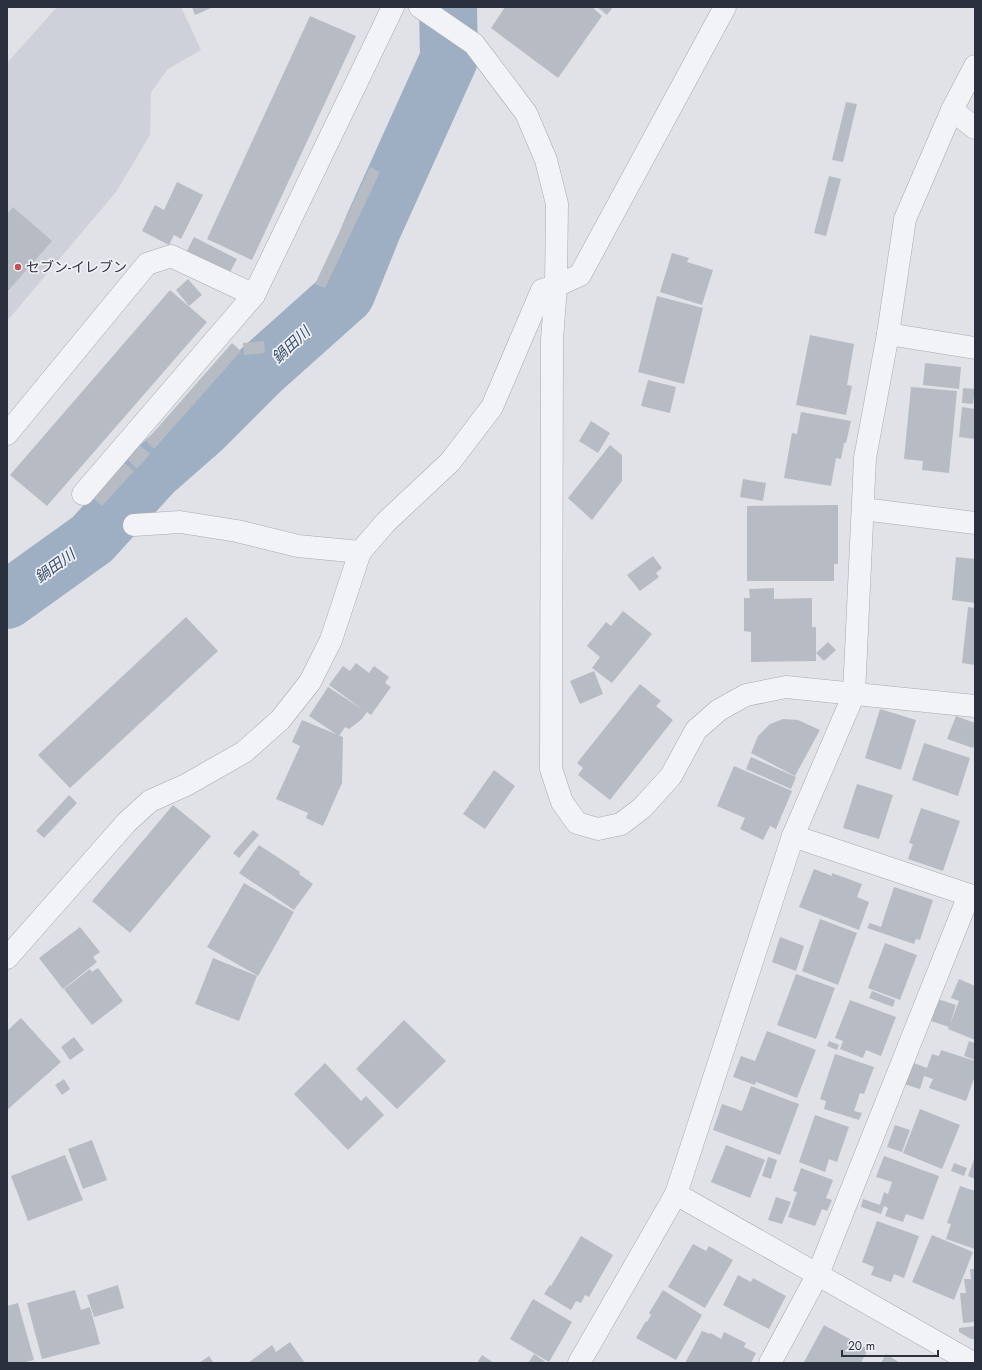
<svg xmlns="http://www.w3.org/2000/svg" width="982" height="1370" font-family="Jost,'Noto Sans JP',sans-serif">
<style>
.built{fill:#ced1d9}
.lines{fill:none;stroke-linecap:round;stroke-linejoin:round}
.river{stroke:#9eafc4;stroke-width:58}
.building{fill:#b7bcc4}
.minor-casing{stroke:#a6a9b1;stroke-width:23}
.minor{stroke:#f2f3f6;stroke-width:22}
.poi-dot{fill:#c1505d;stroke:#eff1f5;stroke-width:1.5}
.labels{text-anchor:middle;stroke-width:3.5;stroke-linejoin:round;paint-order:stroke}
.poi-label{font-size:14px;fill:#2a303d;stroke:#eff1f5;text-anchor:start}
.water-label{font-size:15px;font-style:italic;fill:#384e6d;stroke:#eff1f5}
</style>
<rect width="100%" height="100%" fill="#e0e2e7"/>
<path class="built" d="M57,7H181L201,50L168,69L151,92L150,135L116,192L7,321V63Z"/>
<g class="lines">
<path class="river" d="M7,600L92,539L153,472L202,429L262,369L346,294L373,227L449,59L448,7"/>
</g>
<g class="building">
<path d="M192,7H213L195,15Z"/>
<path d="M505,7H592L602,16L558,78L491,28Z"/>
<path d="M597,7H613L607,15Z"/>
<path d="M310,16L356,36L252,260L207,239Z"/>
<path d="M846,102L857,104L843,162L832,160Z"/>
<path d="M370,167L380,172L325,288L315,284Z"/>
<path d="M829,176L841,179L826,236L814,233Z"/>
<path d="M177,182L203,195L181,239L174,235L169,245L142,231L155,205L164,210Z"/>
<path d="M13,207L52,241L7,292V214Z"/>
<path d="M194,237L237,259L230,272L187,251Z"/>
<path d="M672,253L689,258L687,262L713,270L702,305L660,292Z"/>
<path d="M188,279L202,295L189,306L176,290Z"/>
<path d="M170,290L207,322L47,506L10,475Z"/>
<path d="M657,296L703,308L684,384L638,372Z"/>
<path d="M810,335L854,344L847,385L852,386L846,415L796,405Z"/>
<path d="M264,341L265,353L244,355L243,343Z"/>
<path d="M232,343L241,351L154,449L146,441Z"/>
<path d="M925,363L961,367L959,389L923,385Z"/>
<path d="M648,380L676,387L670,413L641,406Z"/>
<path d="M911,387L957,391L949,473L922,470L923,461L904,459Z"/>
<path d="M963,388L975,389L973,404L962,403Z"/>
<path d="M962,407L975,409V439L959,437Z"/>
<path d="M801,412L851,421L846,443H844L841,459L836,458L831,486L784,478L792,433L797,434Z"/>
<path d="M591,421L610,433L598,453L579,441Z"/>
<path d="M140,445L150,454L137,469L128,460Z"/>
<path d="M610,445L622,455V481L592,520L568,498Z"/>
<path d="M124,463L134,471L102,506L93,498Z"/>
<path d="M743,479L766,483L763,501L740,497Z"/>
<path d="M838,505V564H834V581H747V506Z"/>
<path d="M653,556L662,568L656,573L659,577L640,591L627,575Z"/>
<path d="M956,557L975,559V603L952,600Z"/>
<path d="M774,588V599L812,598V627H816V661L751,662V632L744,631V598H750L749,589Z"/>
<path d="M968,607L975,608V665L962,663Z"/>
<path d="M623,611L652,634L612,683L592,668L600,657L587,646L606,622L611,626Z"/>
<path d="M186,617L218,651L70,788L38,755Z"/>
<path d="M828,642L836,650L824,661L816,653Z"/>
<path d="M356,663L369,673L374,666L389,677L385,683L391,687L371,715L367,712L361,720L349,729L345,727L339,736L309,716L328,687L362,709L329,685L343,666L350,671Z"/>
<path d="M594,671L603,694L580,704L570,681Z"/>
<path d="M640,684L661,701L656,706L673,720L610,800L578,775L583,768L577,763Z"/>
<path d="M880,709L916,720L901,770L865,758Z"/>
<path d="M956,716L975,723V743L973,748L947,739Z"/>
<path d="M783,719L798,720L820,730L795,776L751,753L758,736L770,724Z"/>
<path d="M302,720L343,737L342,783L323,826L306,818L308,813L276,799L300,746L292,742Z"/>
<path d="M924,743L970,758L958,796L912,780Z"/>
<path d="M751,757L796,777L791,789L746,769Z"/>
<path d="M734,766L792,791L776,829L770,826L763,840L740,829L745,818L717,806Z"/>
<path d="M494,770L515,786L485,829L463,814Z"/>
<path d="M857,784L893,795L879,839L843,828Z"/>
<path d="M69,795L77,803L44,838L36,831Z"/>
<path d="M173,805L211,836L130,933L92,901Z"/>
<path d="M921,808L960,821L943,871L908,859L913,844L909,843Z"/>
<path d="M253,830L259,835L239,858L233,853Z"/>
<path d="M259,845L300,872L299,874L313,884L294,910L239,873Z"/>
<path d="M814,869L832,876V873L862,884L857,897L869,902L859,930L799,907Z"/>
<path d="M244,883L294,912L258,976L207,947Z"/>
<path d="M894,887L933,900L920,940L916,939L914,944L867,928L870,923L881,927Z"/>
<path d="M820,919L857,933L838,985L802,971Z"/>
<path d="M80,927L100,952L93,957L97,962L63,989L39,958Z"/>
<path d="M780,937L804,946L796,971L772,962Z"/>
<path d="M885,943L917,955L900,1000L868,988Z"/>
<path d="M213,958L257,976L239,1021L195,1004Z"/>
<path d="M98,968L123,1001L92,1025L64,989L90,969L92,972Z"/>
<path d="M796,974L835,988L816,1039L777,1025Z"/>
<path d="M959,979L975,986V1040L948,1029L959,1001L951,998Z"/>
<path d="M872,991L895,1000L893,1007L869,998Z"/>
<path d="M938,999L956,1005L949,1027L931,1021Z"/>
<path d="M850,1000L896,1017L881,1056L866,1050L863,1058L840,1049L843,1041L835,1038Z"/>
<path d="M21,1018L61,1062L7,1110V1031Z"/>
<path d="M404,1020L446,1061L397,1109L356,1069Z"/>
<path d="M767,1031L816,1050L797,1098L756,1082L755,1085L733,1077L741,1056L755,1061Z"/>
<path d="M74,1037L84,1050L70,1060L61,1047Z"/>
<path d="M829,1041L839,1045L837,1050L827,1046Z"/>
<path d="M969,1041L975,1043V1060L964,1056Z"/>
<path d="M941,1050L975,1061V1076L966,1101L929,1088L933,1079L924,1076L920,1089L904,1084L911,1062L927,1068L932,1054L939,1056Z"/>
<path d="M835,1054L874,1067L864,1094L860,1093L854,1111L862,1113L859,1120L824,1109L826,1101L820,1099Z"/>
<path d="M325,1063L361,1101L366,1096L384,1115L348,1150L294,1094Z"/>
<path d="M64,1079L70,1089L62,1095L55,1085Z"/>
<path d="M751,1086L799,1104L780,1155L713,1130L722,1104L742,1111Z"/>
<path d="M920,1109L960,1125L942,1169L903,1153Z"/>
<path d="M815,1115L849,1127L837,1162L829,1159L825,1172L799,1162Z"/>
<path d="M895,1125L910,1130L902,1152L887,1147Z"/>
<path d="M92,1140L107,1180L83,1189L68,1149Z"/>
<path d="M726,1145L765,1160L750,1198L711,1182Z"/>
<path d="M65,1155L83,1200L28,1221L11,1176Z"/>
<path d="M884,1156L939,1176L923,1220L906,1214L903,1222L885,1216L888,1208L884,1206L881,1214L861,1207L863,1199L880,1205L884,1192L888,1194L892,1182L876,1177Z"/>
<path d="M975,1156V1179L968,1176Z"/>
<path d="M768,1157L777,1160L771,1179L762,1176Z"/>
<path d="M954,1163L967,1168L964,1176L951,1171Z"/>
<path d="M801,1168L833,1180L826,1198L832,1200L827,1211L822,1209L815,1226L788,1217L797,1192L793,1191Z"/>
<path d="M960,1186L975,1191V1249L946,1239L951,1224L947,1223Z"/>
<path d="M776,1197L791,1202L782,1224L768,1220Z"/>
<path d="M877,1221L919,1236L904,1278L894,1274L891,1282L871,1275L874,1267L862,1262Z"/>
<path d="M932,1235L973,1252L954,1300L912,1282Z"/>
<path d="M581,1236L613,1255L589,1297L585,1295L581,1303L576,1301L571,1310L544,1294L550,1285L551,1286Z"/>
<path d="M693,1244L706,1251L709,1246L733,1260L705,1308L668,1287Z"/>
<path d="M970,1269H975V1322L963,1323L960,1293H966L964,1279H971Z"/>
<path d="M738,1275L751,1282L753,1278L786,1296L769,1329L723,1305Z"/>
<path d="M118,1285L124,1308L94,1317L87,1295Z"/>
<path d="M75,1290L81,1310L90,1307L100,1344L42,1359L27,1303Z"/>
<path d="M663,1290L702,1315L676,1360L636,1338L646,1321L647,1322L651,1315L649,1313Z"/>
<path d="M533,1299L572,1322L549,1362L510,1339Z"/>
<path d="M18,1303L34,1360L22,1363H7V1306Z"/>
<path d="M824,1325L868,1349L861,1363L804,1362Z"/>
<path d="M975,1326V1339H971L959,1332V1328Z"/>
<path d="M702,1331L710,1334L711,1333L721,1339L724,1332L746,1343L744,1347L756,1353L751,1363H685Z"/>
<path d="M290,1342L305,1363H248L272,1345L276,1352Z"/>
<path d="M534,1354L547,1363H528Z"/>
<path d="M886,1354L900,1363H881Z"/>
<path d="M482,1355L494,1363H477Z"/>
<path d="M209,1356L214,1363H199Z"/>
</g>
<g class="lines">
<defs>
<g id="minor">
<path d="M420,7L474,44L526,113L546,160L557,204L556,286L552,340L551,769L562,802L577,823L598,829L621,824L642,808L671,776L696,730L719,710L746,695L786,687L975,706"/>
<path d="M952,110L975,128"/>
<path d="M888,334L975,348"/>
<path d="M7,434L147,264L171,256L254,295"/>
<path d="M83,494L254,295L393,7"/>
<path d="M863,509L975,523"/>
<path d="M134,525L180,522L237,531L298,546L360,552"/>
<path d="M793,836L975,897"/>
<path d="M7,958L127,822L150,801L186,785L244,752L280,720L310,682L331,640L360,552L386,522L450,462L492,407L542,290L556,286L580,275L725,7"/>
<path d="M676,1194L973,1363"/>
<path d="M579,1363L676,1194L793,836L854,694L865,458L888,334L905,219L952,110L975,66"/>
<path d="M770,1363L818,1274L969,895"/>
</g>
</defs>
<use href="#minor" class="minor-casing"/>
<use href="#minor" class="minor"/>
</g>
<circle class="poi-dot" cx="18" cy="267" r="4"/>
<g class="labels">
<g class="poi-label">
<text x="26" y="272">セブン-イレブン</text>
</g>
<g class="water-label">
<text transform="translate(291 345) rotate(-43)" y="5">鍋田川</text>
<text transform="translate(55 566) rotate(-36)" y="5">鍋田川</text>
</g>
</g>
<rect width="982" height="1370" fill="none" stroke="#2a303d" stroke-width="16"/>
<path d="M842 1350v6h96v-6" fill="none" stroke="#2a303d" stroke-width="2"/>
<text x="848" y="1350" font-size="12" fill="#2a303d" stroke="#eff1f5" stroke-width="3" paint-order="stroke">20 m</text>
</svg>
